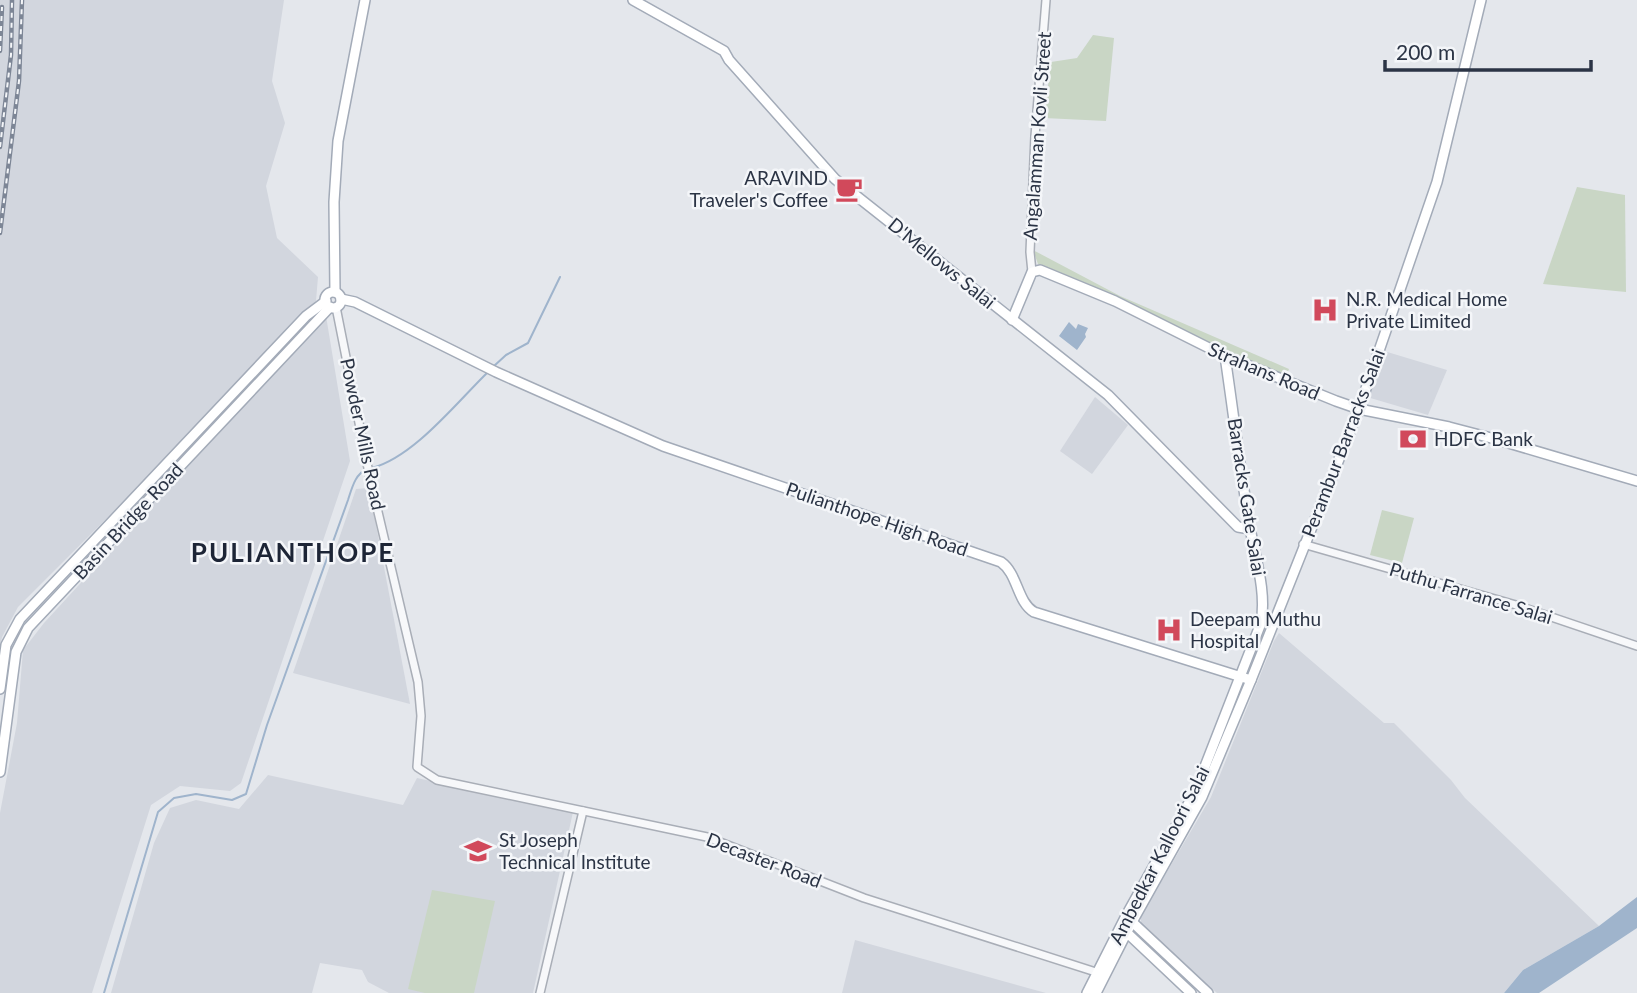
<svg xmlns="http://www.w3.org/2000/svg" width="1637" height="993" font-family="Lato,sans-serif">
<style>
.built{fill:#d2d6de}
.green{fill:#c9d6c5}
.water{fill:#9fb4cc}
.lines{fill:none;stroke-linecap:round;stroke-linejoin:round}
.stream{stroke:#9fb4cc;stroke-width:2}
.minor-casing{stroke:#a9aeb7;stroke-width:10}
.major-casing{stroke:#a3abb8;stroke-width:12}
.minor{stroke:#f7f8fa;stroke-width:7}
.major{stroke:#fff;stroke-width:9}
.rail-casing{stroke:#7d8696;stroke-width:4.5}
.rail{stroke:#f4f6f9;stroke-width:2;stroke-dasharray:5;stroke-linecap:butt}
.labels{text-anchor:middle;stroke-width:5;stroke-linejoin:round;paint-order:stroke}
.street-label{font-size:19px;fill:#2b3445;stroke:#f4f6f9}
.poi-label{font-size:19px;fill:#2b3445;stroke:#f4f6f9;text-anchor:start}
.district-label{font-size:26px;font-weight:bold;letter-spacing:2px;fill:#1d2536;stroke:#f4f6f9}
</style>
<rect width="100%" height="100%" fill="#e4e7ec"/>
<g class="built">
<path d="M0,0H284L272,81L285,123L266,186L277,238L318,277L316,301L149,476L18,607L2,637L0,649Z"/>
<path d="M326,316L350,461L241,783L230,791L180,786L151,805L92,993H0V813L17,723L23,650L44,623Z"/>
<path d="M1384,351L1447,370L1428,415L1367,397Z"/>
<path d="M1095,397L1128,425L1092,474L1060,451Z"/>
<path d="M369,488L410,704L293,673L356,489Z"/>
<path d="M1279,633L1384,723H1394L1451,780L1465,798L1599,926L1523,970L1504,993H1217L1141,925V916L1211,797L1274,641Z"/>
<path d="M268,775L403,805L417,778L573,812L533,993H389L368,982L362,970L320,963L312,993H111L154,843L170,808L196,800L239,809Z"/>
<path d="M855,940L1046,993H842Z"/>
</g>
<g class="green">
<path d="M1093,35L1114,38L1106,121L1044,118L1051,62L1077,58Z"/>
<path d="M1577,187L1625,195L1626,292L1543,284Z"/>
<path d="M1033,250L1120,296L1289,369L1286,377L1162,323L1038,264Z"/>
<path d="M1382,510L1414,518L1402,563L1370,555Z"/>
<path d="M432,890L495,901L474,993H425L408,989Z"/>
</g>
<g class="water">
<path d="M1069,322L1076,329L1078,324L1088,328L1085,334L1086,337L1077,350L1059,336Z"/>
<path d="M1637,897V928L1539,993H1504L1523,970L1599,926Z"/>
</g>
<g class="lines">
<g class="stream">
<path d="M494,366L506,355L528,343L560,277"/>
<path d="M372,468C414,457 457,402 488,372"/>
<path d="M104,993L158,812L174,798L196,794L232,800L246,794L267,725L348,500C352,488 355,474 367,469"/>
</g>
<defs>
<g id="minor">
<path d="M1032,272L1030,252L1035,136L1046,0"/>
<path d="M336,307L370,478L418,682L421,716L417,767L437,780L707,837L864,898L1102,974"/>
<path d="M1303,544L1516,605L1637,646"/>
<path d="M540,993L583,811"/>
</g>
<g id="major">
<path d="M633,0L724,51L729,60L835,179L1108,395L1238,527L1250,529"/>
<path d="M335,292L334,202L338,141L365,0"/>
<circle cx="333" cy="300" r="8"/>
<path d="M341,299L355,302L496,372L663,446L1001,562C1018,574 1017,602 1034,612L1251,680"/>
<path d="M1012,320L1032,272L1040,270L1115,301L1225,356L1336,401L1359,409L1449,427L1495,439L1637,481"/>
<path d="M0,689L6,645L20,619L306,316L326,301"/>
<path d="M0,772L16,652L28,628L330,307"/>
<path d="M1130,920L1208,993"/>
<path d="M1123,929L1191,993"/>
<path d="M1087,993L1126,916L1195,792L1261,623C1267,589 1254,555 1249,522C1240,467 1233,411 1225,356"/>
<path d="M1096,993L1132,922L1202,797L1251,680L1359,409L1437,182L1481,0"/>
</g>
</defs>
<use href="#minor" class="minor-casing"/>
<use href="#major" class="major-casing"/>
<use href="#minor" class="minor"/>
<use href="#major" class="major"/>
<defs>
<g id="rail">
<path d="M0,51L2,7"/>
<path d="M0,147L11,55L12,0"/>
<path d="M0,233L19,81L22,0"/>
</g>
</defs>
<use href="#rail" class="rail-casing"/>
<use href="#rail" class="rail"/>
</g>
<defs>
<symbol id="cafe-bare" viewBox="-9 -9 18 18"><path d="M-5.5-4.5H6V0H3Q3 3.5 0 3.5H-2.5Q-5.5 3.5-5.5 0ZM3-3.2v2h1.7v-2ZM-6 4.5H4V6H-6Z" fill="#d1495b" stroke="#f4f6f9" stroke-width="2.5" paint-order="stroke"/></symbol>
<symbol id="hospital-bare" viewBox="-9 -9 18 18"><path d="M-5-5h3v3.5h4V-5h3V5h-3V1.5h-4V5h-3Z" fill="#d1495b" stroke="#f4f6f9" stroke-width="2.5" paint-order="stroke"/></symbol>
<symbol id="bank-bare" viewBox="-9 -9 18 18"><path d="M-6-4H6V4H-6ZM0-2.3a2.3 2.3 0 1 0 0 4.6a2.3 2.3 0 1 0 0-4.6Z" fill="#d1495b" stroke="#f4f6f9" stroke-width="2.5" paint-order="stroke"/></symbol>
<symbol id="university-bare" viewBox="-9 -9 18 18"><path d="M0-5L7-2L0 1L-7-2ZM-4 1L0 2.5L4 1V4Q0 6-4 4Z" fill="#d1495b" stroke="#f4f6f9" stroke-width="2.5" paint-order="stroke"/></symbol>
</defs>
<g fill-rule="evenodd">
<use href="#cafe-bare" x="830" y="170" width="38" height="38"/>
<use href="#hospital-bare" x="1306" y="291" width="38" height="38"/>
<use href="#bank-bare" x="1394" y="420" width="38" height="38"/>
<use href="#hospital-bare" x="1150" y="611" width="38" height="38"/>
<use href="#university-bare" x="459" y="832" width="38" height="38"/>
</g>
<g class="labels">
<g class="street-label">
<text transform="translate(1037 136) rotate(-86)" y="7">Angalamman Kovli Street</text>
<text transform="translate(942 263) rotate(39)" y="7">D'Mellows Salai</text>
<text transform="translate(1264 371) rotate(23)" y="7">Strahans Road</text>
<text transform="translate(363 434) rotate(78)" y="7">Powder Mills Road</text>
<text transform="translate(1343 443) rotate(-69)" y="7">Perambur Barracks Salai</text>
<text transform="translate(1247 497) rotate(81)" y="7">Barracks Gate Salai</text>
<text transform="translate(877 519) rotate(19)" y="7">Pulianthope High Road</text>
<text transform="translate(128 521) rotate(-47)" y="7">Basin Bridge Road</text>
<text transform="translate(1471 593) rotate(17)" y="7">Puthu Farrance Salai</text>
<text transform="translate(1159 855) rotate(-63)" y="7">Ambedkar Kalloori Salai</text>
<text transform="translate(764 860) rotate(21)" y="7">Decaster Road</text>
</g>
<g class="poi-label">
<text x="828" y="185" text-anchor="end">ARAVIND<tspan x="828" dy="22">Traveler's Coffee</tspan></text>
<text x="1346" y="306">N.R. Medical Home<tspan x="1346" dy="22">Private Limited</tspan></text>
<text x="1434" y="446">HDFC Bank</text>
<text x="1190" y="626">Deepam Muthu<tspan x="1190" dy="22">Hospital</tspan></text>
<text x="499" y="847">St Joseph<tspan x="499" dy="22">Technical Institute</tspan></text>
</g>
<g class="district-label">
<text x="293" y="562">PULIANTHOPE</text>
</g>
</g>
<path d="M1385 60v10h206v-10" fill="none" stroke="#2b3445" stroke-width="3.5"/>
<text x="1396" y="60" font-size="21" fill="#2b3445" stroke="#f4f6f9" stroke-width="5" paint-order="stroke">200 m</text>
</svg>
